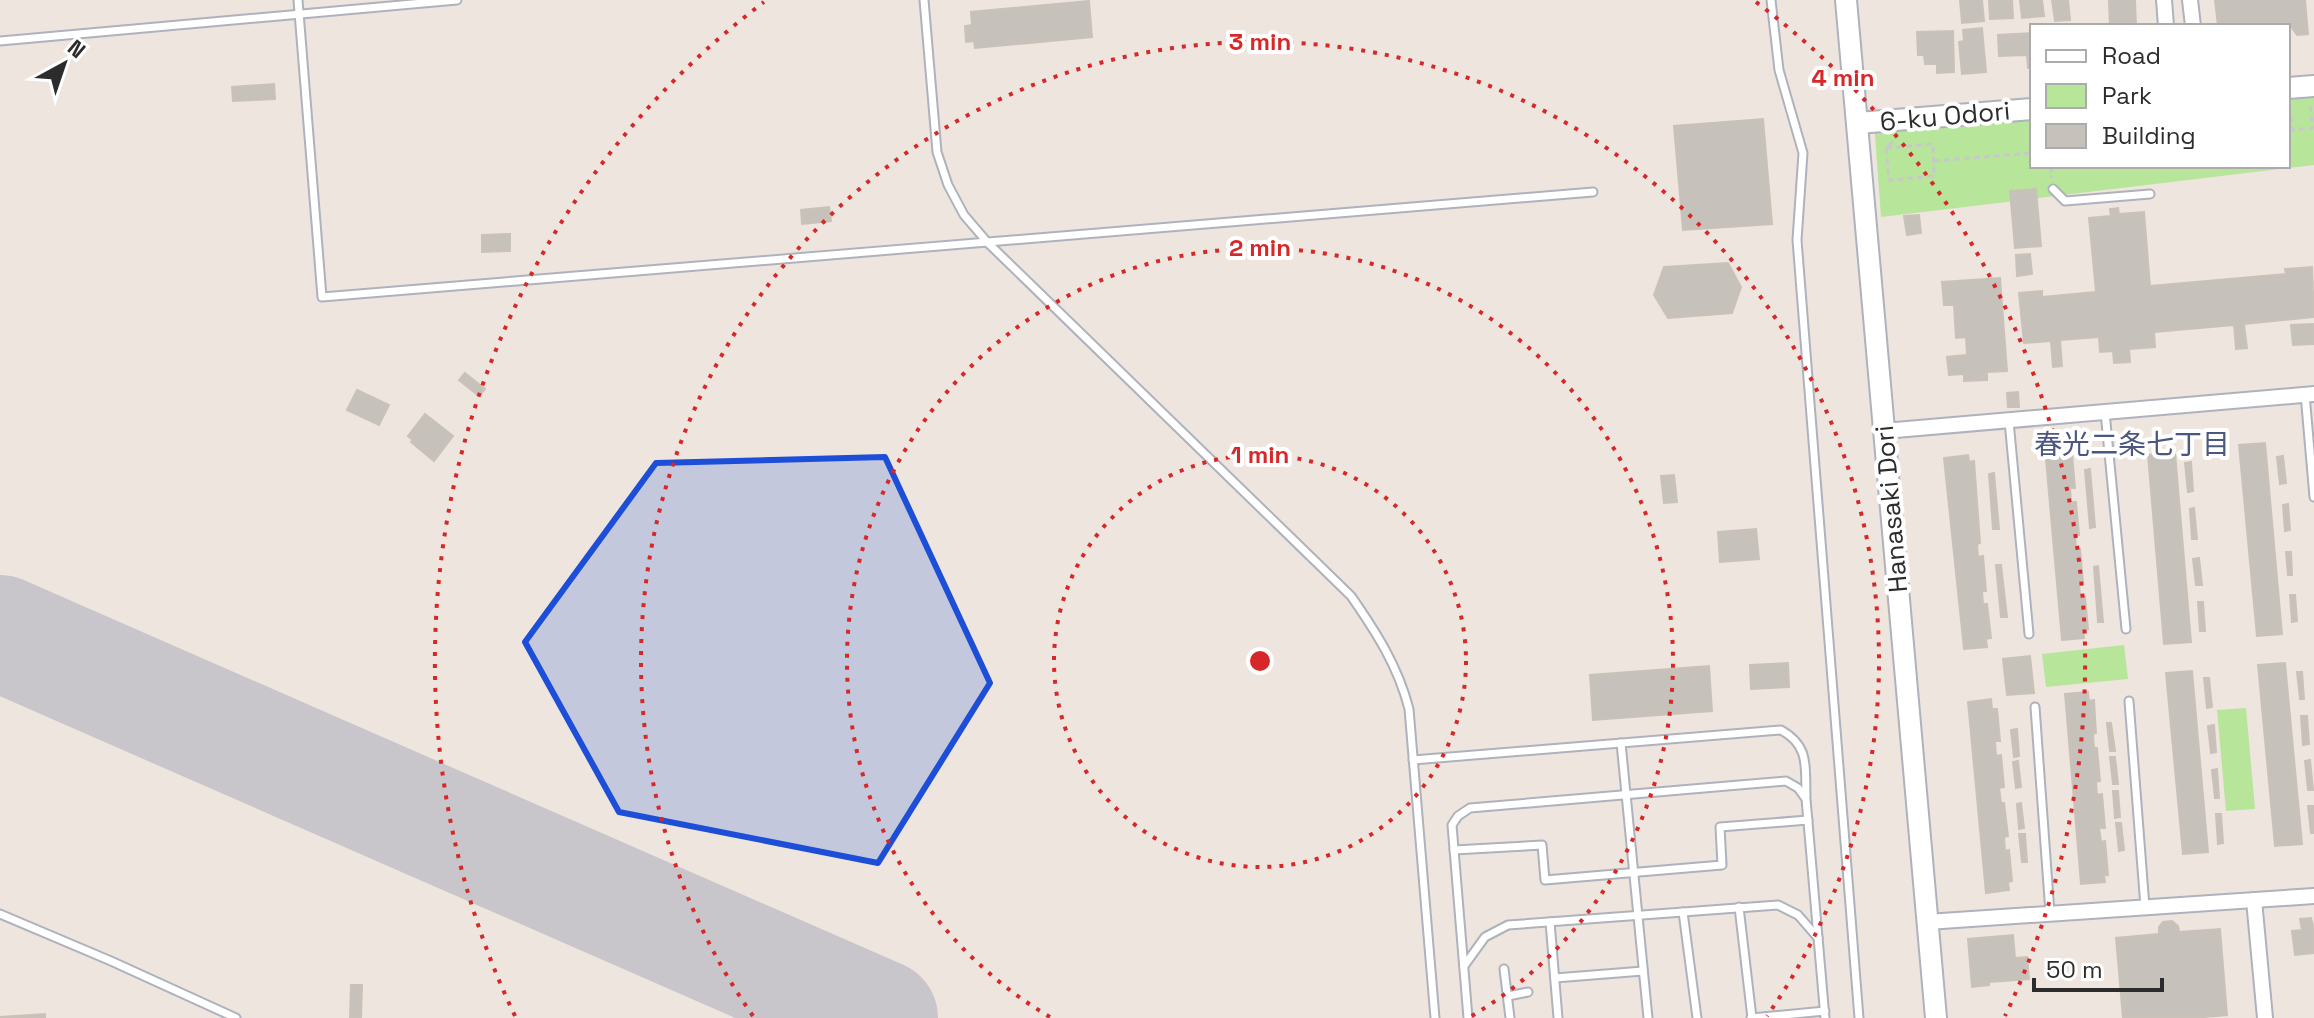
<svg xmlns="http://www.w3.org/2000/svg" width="2314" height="1018" font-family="'Space Grotesk','Noto Sans JP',sans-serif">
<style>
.green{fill:#b7e59a}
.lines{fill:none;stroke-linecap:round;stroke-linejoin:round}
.runway{stroke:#c8c6ca;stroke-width:116}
.building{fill:#c6c1ba;stroke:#cac2b8;stroke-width:2}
.lane-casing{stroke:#aeb2bc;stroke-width:11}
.street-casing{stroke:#aeb2bc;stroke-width:18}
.secondary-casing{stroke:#aeb2bc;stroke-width:24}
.path{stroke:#c8c8c8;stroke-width:3;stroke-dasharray:6 4;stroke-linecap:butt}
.lane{stroke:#fff;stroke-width:7}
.street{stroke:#fff;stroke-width:14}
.secondary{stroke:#fff;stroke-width:20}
.marked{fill:#1d4ed8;fill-opacity:0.2;stroke:#1d4ed8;stroke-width:6;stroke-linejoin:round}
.ring{fill:none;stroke:#d62828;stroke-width:4;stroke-dasharray:4 8}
.labels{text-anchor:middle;stroke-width:8;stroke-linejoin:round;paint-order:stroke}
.street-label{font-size:26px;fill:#2c2c2c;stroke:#fff}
.neighbourhood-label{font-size:28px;fill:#4b577e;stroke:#fff}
.centre{fill:#d62828;stroke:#fff;stroke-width:4}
.ring-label{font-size:24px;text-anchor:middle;font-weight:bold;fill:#d62828;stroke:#fff;stroke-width:8;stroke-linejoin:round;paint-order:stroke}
</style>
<rect width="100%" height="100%" fill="#eee6de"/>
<g class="green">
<path d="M2314,86V165L1881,217L1874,122L2032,109V166H2288V88Z"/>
<path d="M2124,645L2128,679L2046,687L2042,654Z"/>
<path d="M2246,708L2255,809L2226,811L2217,710Z"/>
</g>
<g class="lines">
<path class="runway" d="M0,633L880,1018"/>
</g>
<g class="building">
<path d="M1960,0H1982L1984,21L1962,23Z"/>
<path d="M1989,0H2012L2013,18L1990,19Z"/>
<path d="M2020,0H2042L2044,16L2022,18Z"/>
<path d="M2052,0H2068L2070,20L2055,21Z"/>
<path d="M2135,0L2136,26H2110L2109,1Z"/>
<path d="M2215,0H2305L2308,34L2297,35L2290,25L2218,26Z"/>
<path d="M1089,1L1092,37L975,48L974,41L966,42L965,26L972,25L971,12Z"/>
<path d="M1982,28L1986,72L1962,74L1959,42L1964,41L1963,30Z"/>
<path d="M1953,31L1954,72L1937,73V64H1925L1924,55H1918L1917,32Z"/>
<path d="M2032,33V68H2028L2027,55L1999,56L1998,35Z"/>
<path d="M274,84L275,99L233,101L232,87Z"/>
<path d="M1763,119L1772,224L1683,230L1674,126Z"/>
<path d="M2036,189L2041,246L2015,248L2010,191Z"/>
<path d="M829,207L831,221L802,224L801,210Z"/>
<path d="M2118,208L2119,214L2144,212L2150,286L2286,274L2285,269L2312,267L2314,317L2244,324L2247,348L2236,349L2234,325L2154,332L2155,347L2129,349L2130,362L2114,363L2113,351L2100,352L2099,337L2060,340L2062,366L2053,367L2051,341L2024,343L2019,293L2042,291V297L2096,292L2089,218L2111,216L2110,209Z"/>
<path d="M1919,215L1921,233L1907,235L1904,216Z"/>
<path d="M510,234V251L482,252V235Z"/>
<path d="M2030,254L2032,274L2017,276L2016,255Z"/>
<path d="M1728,263L1741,287L1732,313L1668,318L1654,295L1664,267Z"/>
<path d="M2000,278L2007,371L1987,372V380L1964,381V374L1949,375L1947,357L1967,355L1966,337L1956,338L1954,305H1944L1942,282Z"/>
<path d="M2314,324V344L2293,345L2291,325Z"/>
<path d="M465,373L485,389L479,396L459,380Z"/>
<path d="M357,390L389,405L379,425L347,410Z"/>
<path d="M2018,392L2019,407H2008L2007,393Z"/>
<path d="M425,414L453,436L434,461L411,442L413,440L408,436Z"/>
<path d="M2265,443L2282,634L2257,636L2239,445Z"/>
<path d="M2066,446L2067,454H2072L2075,488H2070L2071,502H2076L2079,535H2075L2076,549H2080L2083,583H2079L2080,597H2085L2088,629H2083L2084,638L2062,640L2045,448Z"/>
<path d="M2175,453L2191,642L2164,644L2148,455Z"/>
<path d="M1968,455L1969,462L1974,461L1980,543L1977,544L1978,557L1983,556L1986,591H1982L1983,604H1987L1991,638L1986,639L1987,647L1964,649L1944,458Z"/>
<path d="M2283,456L2286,483L2280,484L2277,457Z"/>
<path d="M2191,462L2193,491L2188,492L2185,463Z"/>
<path d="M2090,469L2095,527L2090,528L2085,470Z"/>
<path d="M1994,473L1999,529H1993L1989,474Z"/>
<path d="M1674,475L1677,502L1664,503L1661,476Z"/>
<path d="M2288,504L2290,530L2285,531L2283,505Z"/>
<path d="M2194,508L2197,539H2192L2190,509Z"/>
<path d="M1756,529L1759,559L1720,562L1718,532Z"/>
<path d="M2286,552H2291L2292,575H2288Z"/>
<path d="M2199,558L2202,585H2196L2193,559Z"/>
<path d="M1996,565H2001L2007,617H2001Z"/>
<path d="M2098,566L2103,622H2098L2094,567Z"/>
<path d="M2290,595H2295L2297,621L2292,622Z"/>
<path d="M2198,602H2203L2205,631H2200Z"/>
<path d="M2030,656L2034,693L2007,695L2003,659Z"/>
<path d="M1788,663L1789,687L1751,689L1750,665Z"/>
<path d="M2285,663L2302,844L2275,846L2258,665Z"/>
<path d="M1709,666L1712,711L1593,720L1590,675Z"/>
<path d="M2192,671L2208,852L2183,854L2166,673Z"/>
<path d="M2297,672H2302L2304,699H2300Z"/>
<path d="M2204,678H2209L2212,707L2207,708Z"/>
<path d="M2088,692L2089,701L2094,700L2096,733L2093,734L2094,748H2097L2100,781L2096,782L2097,795L2102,794L2105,828H2099L2101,842L2105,841L2108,875H2104L2105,882L2081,884L2065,694Z"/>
<path d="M1991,699L1992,709H1997L2000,741H1995L1996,756L2001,755L2004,787L1999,788L2001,803H2004L2008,836L2004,837L2005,851L2009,850L2012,881L2008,882L2009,890L1986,893L1968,702Z"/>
<path d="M2301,716H2307L2309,744L2303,745Z"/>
<path d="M2107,723H2111L2115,751H2110Z"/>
<path d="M2214,725L2216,752L2211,753L2208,726Z"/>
<path d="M2017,729L2019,756L2014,757L2011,730Z"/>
<path d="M2110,757H2115L2118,784H2113Z"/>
<path d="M2310,760L2313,790H2308L2305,761Z"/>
<path d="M2018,761L2021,787L2016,788L2013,762Z"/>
<path d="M2217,769L2219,798H2215L2212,770Z"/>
<path d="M2113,791H2118L2120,817L2115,818Z"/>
<path d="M2021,803L2024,828L2019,829L2017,804Z"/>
<path d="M2308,806H2314V833H2311Z"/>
<path d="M2216,814H2221L2223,843L2218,844Z"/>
<path d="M2116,823H2121L2124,850L2119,851Z"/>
<path d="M2019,834H2025L2027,862H2022Z"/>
<path d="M2311,918L2314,929V953L2295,955L2292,931L2302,930L2300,919Z"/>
<path d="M2172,921L2178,926L2179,932L2220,929L2227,1015L2193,1018H2123L2116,938L2159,934V927L2163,922Z"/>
<path d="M2013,935L2015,958L2027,957L2029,979L1989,982V985L1972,987L1968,939Z"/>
<path d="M351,985H362L361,1018H350Z"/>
<path d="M45,1014V1018H0V1017Z"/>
</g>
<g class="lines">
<defs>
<g id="lane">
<path d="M298,0L322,297L1593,192"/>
<path d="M924,0L937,152L948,185L964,215L988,243L1351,596C1376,632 1398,666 1409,709L1435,1018"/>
<path d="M1771,0L1779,70L1803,153L1797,240L1859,1018"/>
<path d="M0,41L457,0"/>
<path d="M2053,189L2065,201L2150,194"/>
<path d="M2305,394L2314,497"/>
<path d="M2105,412L2126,629"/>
<path d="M2009,421L2029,634"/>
<path d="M2129,701L2145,907"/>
<path d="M2035,707L2050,913"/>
<path d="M1621,743L1648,1018"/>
<path d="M1413,760L1781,730C1810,746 1805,767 1806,796"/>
<path d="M1454,850L1542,845L1545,880L1722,865L1720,827L1808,820"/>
<path d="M1739,907L1752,1018"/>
<path d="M1683,912L1697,1018"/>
<path d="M0,914L111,961L236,1018"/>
<path d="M1550,922L1558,1018"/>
<path d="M1464,966L1485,937L1508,925L1778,905L1798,915L1818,938"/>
<path d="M1504,969L1510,1018"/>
<path d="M1555,978L1643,971"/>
<path d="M1508,996L1528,992"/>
<path d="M1468,1018L1452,825L1458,816L1470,808L1786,781L1798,788L1806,799L1825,1018"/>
<path d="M1751,1018L1825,1011"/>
</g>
<g id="street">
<path d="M2164,0L2166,26"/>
<path d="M2190,0L2193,26"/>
<path d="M1884,431L2314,394"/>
<path d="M2254,900L2265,1018"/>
<path d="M1927,922L2314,896"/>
</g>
<g id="secondary">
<path d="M1846,0L1936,1018"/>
<path d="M2288,88L2314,86"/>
<path d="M1858,123L2032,109"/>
</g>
</defs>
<use href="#lane" class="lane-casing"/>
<use href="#street" class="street-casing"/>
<use href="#secondary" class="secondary-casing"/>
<g class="path">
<path d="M2290,107L2292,130L2313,128L2310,103"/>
<path d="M1886,148L1933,144L1934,176L1889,180L1886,148L1896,139"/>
<path d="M1934,161L2032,153"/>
<path d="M2051,166L2052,178"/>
</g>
<use href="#lane" class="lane"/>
<use href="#street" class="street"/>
<use href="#secondary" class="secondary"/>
</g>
<path class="marked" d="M885,457L990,683L878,863L619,812L525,642L656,463Z"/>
<g class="ring">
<circle cx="1260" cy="661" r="206"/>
<path d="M1050 1017A413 413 0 1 1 1470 1017"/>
<path d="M753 1016A619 619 0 1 1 1767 1016"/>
<path d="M515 1016A825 825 0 0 1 764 2M1756 2A825 825 0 0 1 2005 1016"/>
</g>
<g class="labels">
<g class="street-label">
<text transform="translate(1945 116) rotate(-5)" y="9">6-ku Odori</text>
<text transform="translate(1891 509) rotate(-95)" y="9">Hanasaki Dori</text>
</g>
<g class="neighbourhood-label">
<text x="2132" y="454">春光二条七丁目</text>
</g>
</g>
<circle cx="1260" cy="661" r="12" class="centre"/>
<g class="ring-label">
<text x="1260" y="50">3 min</text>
<text x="1843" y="86">4 min</text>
<text x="1260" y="256">2 min</text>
<text x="1260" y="463">1 min</text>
</g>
<rect x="2030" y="24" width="260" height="144" fill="#ffffff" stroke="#ababab" stroke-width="2"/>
<rect x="2046" y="50" width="40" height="12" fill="#ffffff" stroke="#ababab" stroke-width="2"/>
<text x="2102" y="64" font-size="24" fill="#2c2c2c">Road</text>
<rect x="2046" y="84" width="40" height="24" fill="#b7e59a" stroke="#ababab" stroke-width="2"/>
<text x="2102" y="104" font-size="24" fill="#2c2c2c">Park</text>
<rect x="2046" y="124" width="40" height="24" fill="#c6c1ba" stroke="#ababab" stroke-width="2"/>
<text x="2102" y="144" font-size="24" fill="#2c2c2c">Building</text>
<g transform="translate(64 64) rotate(40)" stroke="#ffffff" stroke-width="6" paint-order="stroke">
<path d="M0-6L14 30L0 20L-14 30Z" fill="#2c2c2c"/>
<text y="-12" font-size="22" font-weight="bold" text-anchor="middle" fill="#2c2c2c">N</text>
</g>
<path d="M2034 978v12h128v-12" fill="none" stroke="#2c2c2c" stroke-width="4"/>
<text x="2046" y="978" font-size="24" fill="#2c2c2c" stroke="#ffffff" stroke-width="6" paint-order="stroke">50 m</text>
</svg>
